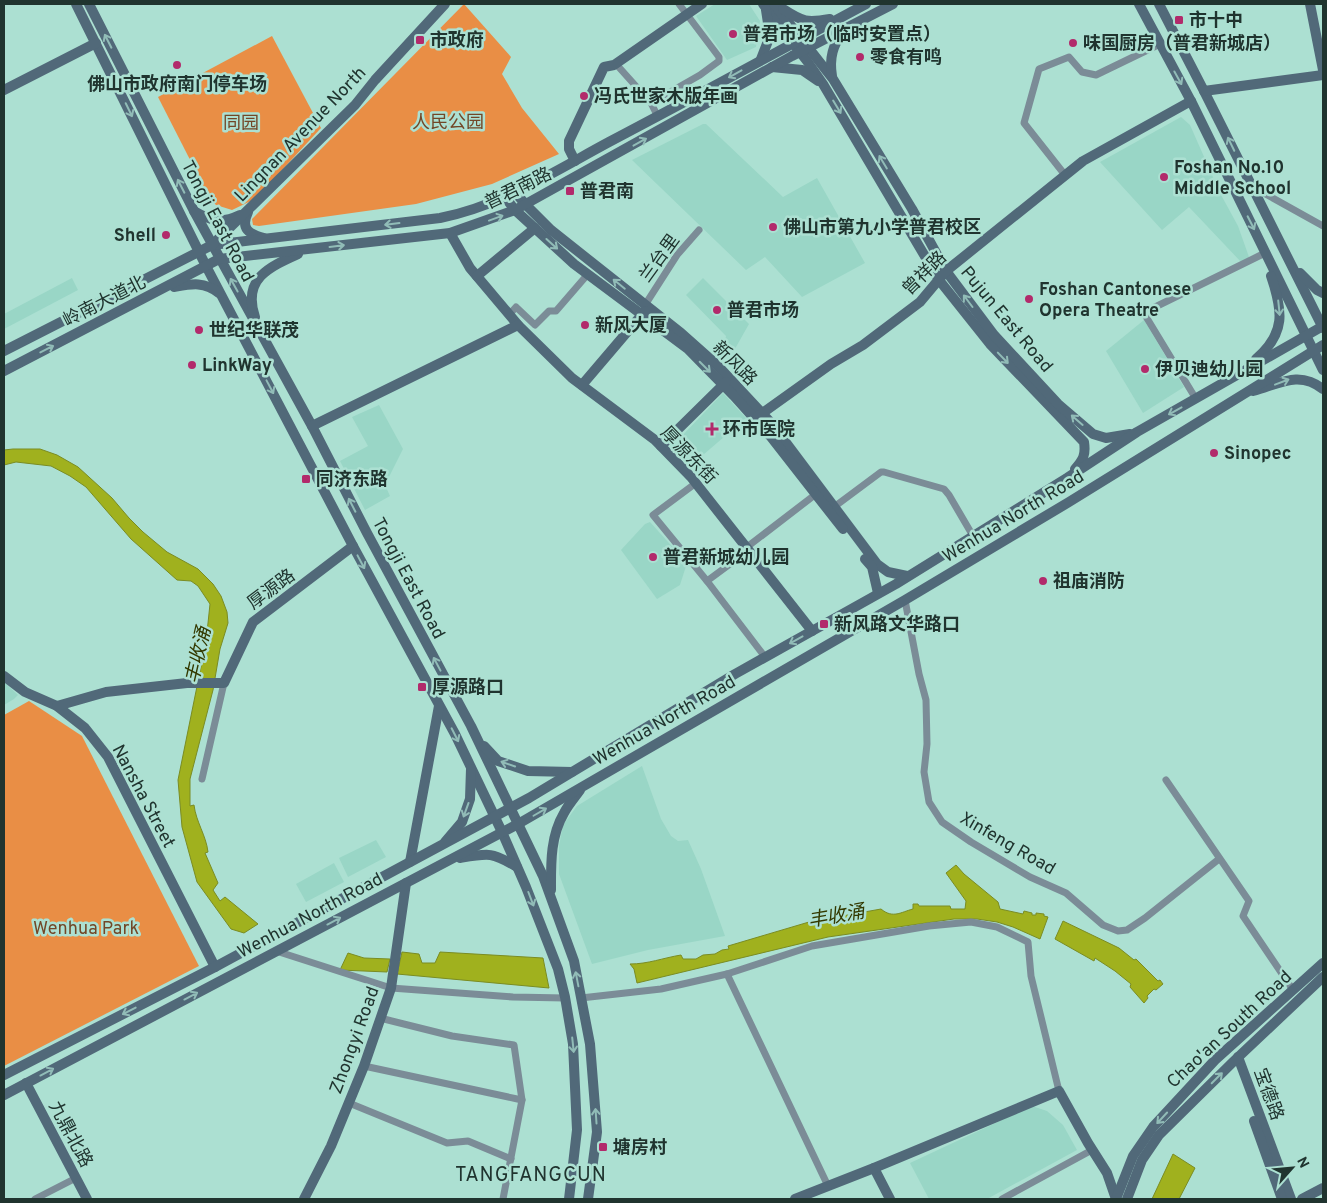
<svg xmlns="http://www.w3.org/2000/svg" width="1327" height="1203" font-family="Overpass,'Noto Sans SC',sans-serif">
<style>
.built{fill:#99d6c6}
.green{fill:#e98e45}
.water{fill:#a0b11e;stroke:#7a8c23}
.lines{fill:none;stroke-linecap:round;stroke-linejoin:round}
.street{stroke:#7b8c97;stroke-width:7}
.secondary{stroke:#516979;stroke-width:10}
.oneway{stroke:#91bcb7}
.poi-dot{fill:#b22a6b;stroke:#ace0d2;stroke-width:2}
.labels{text-anchor:middle;stroke-width:5;stroke-linejoin:round;paint-order:stroke}
.poi-label{font-size:18px;font-weight:bold;fill:#20342f;stroke:#ace0d2;text-anchor:start}
.park-label{font-size:18px;fill:#724727;stroke:#ace0d2}
.street-label{font-size:18px;fill:#20342f;stroke:#ace0d2}
.water-label{font-size:19px;font-style:italic;fill:#333900;stroke:#ace0d2}
.quarter-label{font-size:20px;letter-spacing:1px;fill:#20342f;stroke:#ace0d2}
</style>
<rect width="100%" height="100%" fill="#ace0d2"/>
<g class="built">
<path d="M715,4H749L760,21L756,47L727,60L696,16Z"/>
<path d="M1181,117L1190,125L1220,193L1238,226L1249,257L1242,263L1189,207L1162,230L1100,162Z"/>
<path d="M703,124H706L783,197L817,178L865,263L802,297L765,257L746,270L632,160Z"/>
<path d="M72,278L78,290L4,329V314Z"/>
<path d="M703,278L749,324L732,354L725,341L726,336L686,295Z"/>
<path d="M1144,320L1184,387L1143,413L1106,351Z"/>
<path d="M723,393L746,418L696,461L679,439Z"/>
<path d="M379,405L403,449L385,485L390,496L365,510L340,461L368,446L352,417Z"/>
<path d="M650,522L687,563L680,585L657,599L621,550L645,524Z"/>
<path d="M4,682L18,695L14,699L4,705Z"/>
<path d="M642,766L661,819L671,836L678,841L688,840L701,869L725,936L648,950L592,964L559,874V846L563,825L577,806Z"/>
<path d="M376,840L386,857L348,877L339,858Z"/>
<path d="M334,863L344,882L306,902L296,884Z"/>
<path d="M1032,1106L1047,1111L1063,1125L1077,1150L987,1199H929L910,1163Z"/>
</g>
<g class="green">
<path d="M464,4L511,57L502,74L522,108L559,154L492,184L416,204L259,226L253,225L252,219Z"/>
<path d="M272,36L321,128L255,199L232,210L216,205L209,197L158,97Z"/>
<path d="M29,701L82,736L199,966L4,1066V715Z"/>
</g>
<g class="water">
<path d="M13,449H40L57,455L78,467L112,498L129,518L143,532L167,552L198,569L213,584L221,596L227,612L228,623L220,649L213,690L190,779V806L194,805C196,822 206,835 208,852L205,853L218,883L213,890L220,901L225,897L258,924L244,933L231,929L197,882L182,827L178,780L206,642L210,604L198,586L191,581L177,580L131,539L86,487L70,476L51,466L16,462L4,465V450Z"/>
<path d="M956,865L964,874L998,902L1000,909L1023,914L1024,911L1032,913V915H1036V913L1044,914V916L1048,917L1040,939L1013,927L997,922L977,919H954L828,937L637,983L634,969L630,964C648,964 663,958 681,955L683,959H696L703,955L715,954L722,950L729,949L728,946L809,922L881,909C893,919 901,912 913,909V904H918L919,906H950L951,909H965L966,901L946,873Z"/>
<path d="M1063,921L1119,948L1134,960L1136,959L1158,981L1160,980L1163,984L1156,990L1154,989L1147,996L1148,998L1144,1003L1130,987L1131,984L1115,971L1095,958L1094,961L1055,939Z"/>
<path d="M402,952L419,954L422,963H435L440,952L543,958L549,988L397,974Z"/>
<path d="M348,953L364,958L390,959L387,972L340,970Z"/>
<path d="M1173,1154L1195,1168L1179,1199H1152Z"/>
</g>
<g class="lines">
<g class="street">
<path d="M616,64L651,103L658,117"/>
<path d="M651,103L700,75L719,61V57L679,4"/>
<path d="M1065,175L1024,123L1039,69L1069,57L1082,72L1096,75L1160,44"/>
<path d="M1253,187L1323,226"/>
<path d="M645,305L677,255L699,230"/>
<path d="M509,315L516,307L535,325L549,311H556L588,274"/>
<path d="M1196,399L1145,315L1149,310L1263,254"/>
<path d="M696,483L653,515L707,581L765,657"/>
<path d="M834,507L881,472H884L944,489L949,495L973,536"/>
<path d="M747,547L816,494"/>
<path d="M707,581L749,550"/>
<path d="M905,600L919,674L926,700L927,744L924,772L929,802L942,822L971,842L1030,877L1066,893L1103,925L1118,931L1127,930L1145,918L1219,859"/>
<path d="M202,779L224,683"/>
<path d="M1166,780L1249,901L1243,916L1293,990"/>
<path d="M276,951L391,988L513,997L565,998"/>
<path d="M727,974L828,1186"/>
<path d="M581,998L661,989L727,974L812,946L929,926L971,922L997,927L1028,942L1031,976L1059,1091"/>
<path d="M380,1018L452,1036L514,1045L522,1100L503,1199"/>
<path d="M364,1066L522,1100"/>
<path d="M349,1103L447,1143L468,1141L511,1159"/>
<path d="M35,1199L76,1178"/>
<path d="M1002,1199L1092,1150"/>
</g>
<g class="secondary">
<path d="M76,4L206,266L353,546L455,734L502,832L526,887L558,969L565,997L573,1044L577,1130L569,1199"/>
<path d="M89,4L194,211L312,426L367,533L471,726L543,876L574,961L590,1044L597,1132L588,1199"/>
<path d="M763,4L807,61L823,84L939,280L990,344L1084,442C1086,455 1083,460 1075,469"/>
<path d="M774,4L833,79L912,209L946,271L994,335L1058,404L1093,434L1106,438L1130,434"/>
<path d="M1139,4L1191,101L1323,370"/>
<path d="M1159,4L1204,91L1323,328"/>
<path d="M1310,4L1323,70"/>
<path d="M783,9C803,22 807,23 830,19"/>
<path d="M761,59L770,36L766,10"/>
<path d="M772,67L802,70L818,81"/>
<path d="M832,76C829,58 833,45 843,31"/>
<path d="M4,90L96,43"/>
<path d="M1204,91L1323,75"/>
<path d="M575,161L569,149V141L604,67L614,65L702,4"/>
<path d="M515,192L526,205L551,230L681,333L717,365L772,424L877,564L888,572L907,576"/>
<path d="M505,197L515,210L574,264L688,349L734,396L771,437L843,529"/>
<path d="M194,211C211,221 221,224 240,215"/>
<path d="M248,212C240,229 249,234 264,238"/>
<path d="M450,233L470,268L518,325L572,378L655,440L691,477L812,631"/>
<path d="M212,245L440,218C501,206 555,171 609,142C695,97 780,50 866,4"/>
<path d="M1300,273L1317,290L1323,293"/>
<path d="M477,276L535,228"/>
<path d="M174,287C191,284 204,281 219,293"/>
<path d="M255,317C242,279 269,267 298,254"/>
<path d="M4,351L212,245L355,105L375,80L445,4"/>
<path d="M1256,359C1286,333 1283,311 1271,276"/>
<path d="M4,371L219,259L450,233L515,210L792,56L893,4"/>
<path d="M582,385L645,311"/>
<path d="M1253,391C1279,384 1299,370 1323,389"/>
<path d="M757,417L831,364L863,345L920,302L946,271L1083,161L1191,101"/>
<path d="M312,426L518,325"/>
<path d="M661,446L726,382"/>
<path d="M865,559L872,567L878,593"/>
<path d="M4,676L25,692L57,706L85,728L108,757L215,967"/>
<path d="M57,706L106,692L187,683H224L253,622L353,546"/>
<path d="M484,746L498,761L528,771L572,772"/>
<path d="M445,842L462,822L470,799L471,769"/>
<path d="M460,858C489,853 492,852 517,867"/>
<path d="M410,862L439,706"/>
<path d="M551,890C551,864 550,837 564,813C568,805 575,797 580,790"/>
<path d="M1238,1057L1291,1199"/>
<path d="M4,1075L215,967L529,798L735,674L896,584L1067,478L1137,432L1323,326"/>
<path d="M26,1083L87,1199"/>
<path d="M4,1095L518,824L905,600L1069,502L1323,345"/>
<path d="M1254,1121L1282,1199"/>
<path d="M874,1168L890,1199"/>
<path d="M304,1199L331,1146L364,1066L391,988L406,883"/>
<path d="M795,1199L874,1168L1059,1091L1088,1143L1107,1173L1116,1199"/>
<path d="M1116,1199L1133,1156L1153,1127L1215,1060L1323,963"/>
<path d="M1127,1199L1142,1160L1159,1135L1233,1062L1323,977"/>
<path d="M1302,1199L1323,1188"/>
</g>
</g>
<defs><path id="oneway-shaft" d="M-6 0H5M1.5-3L5.5 0L1.5 3" fill="none" stroke-width="1.6" stroke-linecap="round" stroke-linejoin="round" transform="scale(1.25)"/></defs>
<g class="oneway">
<use href="#oneway-shaft" transform="translate(108 41) rotate(-117)"/>
<use href="#oneway-shaft" transform="translate(735 74) rotate(151)"/>
<use href="#oneway-shaft" transform="translate(1178 78) rotate(61)"/>
<use href="#oneway-shaft" transform="translate(837 107) rotate(59)"/>
<use href="#oneway-shaft" transform="translate(129 110) rotate(64)"/>
<use href="#oneway-shaft" transform="translate(640 142) rotate(-29)"/>
<use href="#oneway-shaft" transform="translate(1231 144) rotate(-116)"/>
<use href="#oneway-shaft" transform="translate(883 162) rotate(-121)"/>
<use href="#oneway-shaft" transform="translate(181 186) rotate(-117)"/>
<use href="#oneway-shaft" transform="translate(496 218) rotate(-20)"/>
<use href="#oneway-shaft" transform="translate(1251 223) rotate(63)"/>
<use href="#oneway-shaft" transform="translate(392 224) rotate(173)"/>
<use href="#oneway-shaft" transform="translate(552 244) rotate(42)"/>
<use href="#oneway-shaft" transform="translate(337 246) rotate(-7)"/>
<use href="#oneway-shaft" transform="translate(619 284) rotate(-141)"/>
<use href="#oneway-shaft" transform="translate(234 285) rotate(-119)"/>
<use href="#oneway-shaft" transform="translate(968 301) rotate(-127)"/>
<use href="#oneway-shaft" transform="translate(1279 308) rotate(84)"/>
<use href="#oneway-shaft" transform="translate(47 349) rotate(-27)"/>
<use href="#oneway-shaft" transform="translate(1003 358) rotate(46)"/>
<use href="#oneway-shaft" transform="translate(705 367) rotate(45)"/>
<use href="#oneway-shaft" transform="translate(1282 382) rotate(-21)"/>
<use href="#oneway-shaft" transform="translate(270 387) rotate(62)"/>
<use href="#oneway-shaft" transform="translate(1175 411) rotate(151)"/>
<use href="#oneway-shaft" transform="translate(1077 420) rotate(-139)"/>
<use href="#oneway-shaft" transform="translate(352 505) rotate(-117)"/>
<use href="#oneway-shaft" transform="translate(361 562) rotate(62)"/>
<use href="#oneway-shaft" transform="translate(796 640) rotate(151)"/>
<use href="#oneway-shaft" transform="translate(437 664) rotate(-118)"/>
<use href="#oneway-shaft" transform="translate(455 735) rotate(63)"/>
<use href="#oneway-shaft" transform="translate(508 764) rotate(-161)"/>
<use href="#oneway-shaft" transform="translate(466 810) rotate(110)"/>
<use href="#oneway-shaft" transform="translate(540 812) rotate(-30)"/>
<use href="#oneway-shaft" transform="translate(531 899) rotate(69)"/>
<use href="#oneway-shaft" transform="translate(334 921) rotate(-28)"/>
<use href="#oneway-shaft" transform="translate(577 979) rotate(-101)"/>
<use href="#oneway-shaft" transform="translate(191 996) rotate(-28)"/>
<use href="#oneway-shaft" transform="translate(129 1011) rotate(153)"/>
<use href="#oneway-shaft" transform="translate(573 1045) rotate(84)"/>
<use href="#oneway-shaft" transform="translate(47 1072) rotate(-28)"/>
<use href="#oneway-shaft" transform="translate(1217 1078) rotate(-45)"/>
<use href="#oneway-shaft" transform="translate(596 1116) rotate(-94)"/>
<use href="#oneway-shaft" transform="translate(1162 1118) rotate(133)"/>
</g>
<g class="poi-dot">
<rect x="1174" y="15" width="10" height="10" rx="2.5"/>
<circle cx="733" cy="34" r="5"/>
<rect x="415" y="35" width="10" height="10" rx="2.5"/>
<circle cx="1073" cy="43" r="5"/>
<circle cx="860" cy="57" r="5"/>
<circle cx="177" cy="65" r="5"/>
<circle cx="584" cy="96" r="5"/>
<circle cx="1164" cy="177" r="5"/>
<rect x="565" y="186" width="10" height="10" rx="2.5"/>
<circle cx="773" cy="227" r="5"/>
<circle cx="166" cy="235" r="5"/>
<circle cx="1029" cy="299" r="5"/>
<circle cx="717" cy="310" r="5"/>
<circle cx="585" cy="325" r="5"/>
<circle cx="199" cy="330" r="5"/>
<circle cx="192" cy="365" r="5"/>
<circle cx="1145" cy="369" r="5"/>
<path d="M709.5 421.5h5v5h5v5h-5v5h-5v-5h-5v-5h5z"/>
<circle cx="1214" cy="453" r="5"/>
<rect x="301" y="474" width="10" height="10" rx="2.5"/>
<circle cx="653" cy="557" r="5"/>
<circle cx="1043" cy="581" r="5"/>
<rect x="819" y="619" width="10" height="10" rx="2.5"/>
<rect x="417" y="682" width="10" height="10" rx="2.5"/>
<rect x="598" y="1142" width="10" height="10" rx="2.5"/>
</g>
<g class="labels">
<g class="poi-label">
<text x="1189" y="26">市十中</text>
<text x="743" y="40">普君市场（临时安置点）</text>
<text x="430" y="46">市政府</text>
<text x="1083" y="49">味国厨房（普君新城店）</text>
<text x="870" y="63">零食有鸣</text>
<text x="177" y="90" text-anchor="middle">佛山市政府南门停车场</text>
<text x="594" y="102">冯氏世家木版年画</text>
<text x="1174" y="173">Foshan No.10<tspan x="1174" dy="21">Middle School</tspan></text>
<text x="580" y="197">普君南</text>
<text x="783" y="233">佛山市第九小学普君校区</text>
<text x="156" y="241" text-anchor="end">Shell</text>
<text x="1039" y="295">Foshan Cantonese<tspan x="1039" dy="21">Opera Theatre</tspan></text>
<text x="727" y="316">普君市场</text>
<text x="595" y="331">新风大厦</text>
<text x="209" y="336">世纪华联茂</text>
<text x="202" y="371">LinkWay</text>
<text x="1155" y="375">伊贝迪幼儿园</text>
<text x="723" y="435">环市医院</text>
<text x="1224" y="459">Sinopec</text>
<text x="316" y="485">同济东路</text>
<text x="663" y="563">普君新城幼儿园</text>
<text x="1053" y="587">祖庙消防</text>
<text x="834" y="630">新风路文华路口</text>
<text x="432" y="693">厚源路口</text>
<text x="613" y="1153">塘房村</text>
</g>
<g class="park-label">
<text x="448" y="128">人民公园</text>
<text x="241" y="129">同园</text>
<text x="86" y="934">Wenhua Park</text>
</g>
<g class="street-label">
<text transform="translate(300 134) rotate(-46)" y="6">Lingnan Avenue North</text>
<text transform="translate(518 188) rotate(-26)" y="6">普君南路</text>
<text transform="translate(218 221) rotate(62)" y="6">Tongji East Road</text>
<text transform="translate(659 258) rotate(-54)" y="6">兰台里</text>
<text transform="translate(924 273) rotate(-45)" y="6">曾祥路</text>
<text transform="translate(104 301) rotate(-27)" y="6">岭南大道北</text>
<text transform="translate(1007 319) rotate(50)" y="6">Pujun East Road</text>
<text transform="translate(735 363) rotate(45)" y="6">新风路</text>
<text transform="translate(689 455) rotate(46)" y="6">厚源东街</text>
<text transform="translate(1013 516) rotate(-31)" y="6">Wenhua North Road</text>
<text transform="translate(409 578) rotate(62)" y="6">Tongji East Road</text>
<text transform="translate(271 589) rotate(-37)" y="6">厚源路</text>
<text transform="translate(664 720) rotate(-30)" y="6">Wenhua North Road</text>
<text transform="translate(144 796) rotate(62)" y="6">Nansha Street</text>
<text transform="translate(1008 843) rotate(30)" y="6">Xinfeng Road</text>
<text transform="translate(310 915) rotate(-28)" y="6">Wenhua North Road</text>
<text transform="translate(1229 1029) rotate(-43)" y="6">Chao'an South Road</text>
<text transform="translate(354 1040) rotate(-70)" y="6">Zhongyi Road</text>
<text transform="translate(1269 1094) rotate(70)" y="6">宝德路</text>
<text transform="translate(71 1134) rotate(62)" y="6">九鼎北路</text>
</g>
<g class="water-label">
<text transform="translate(197 655) rotate(-77)" y="7">丰收涌</text>
<text transform="translate(836 915) rotate(-10)" y="7">丰收涌</text>
</g>
<g class="quarter-label">
<text x="531" y="1181">TANGFANGCUN</text>
</g>
</g>
<rect width="1327" height="1203" fill="none" stroke="#20342f" stroke-width="10"/>
<g transform="translate(1292 1168) rotate(63)" stroke="#ace0d2" stroke-width="4" paint-order="stroke">
<path d="M0-4L9 19L0 12L-9 19Z" fill="#20342f"/>
<text y="-8" font-size="14" font-weight="bold" text-anchor="middle" fill="#20342f">N</text>
</g>
</svg>
